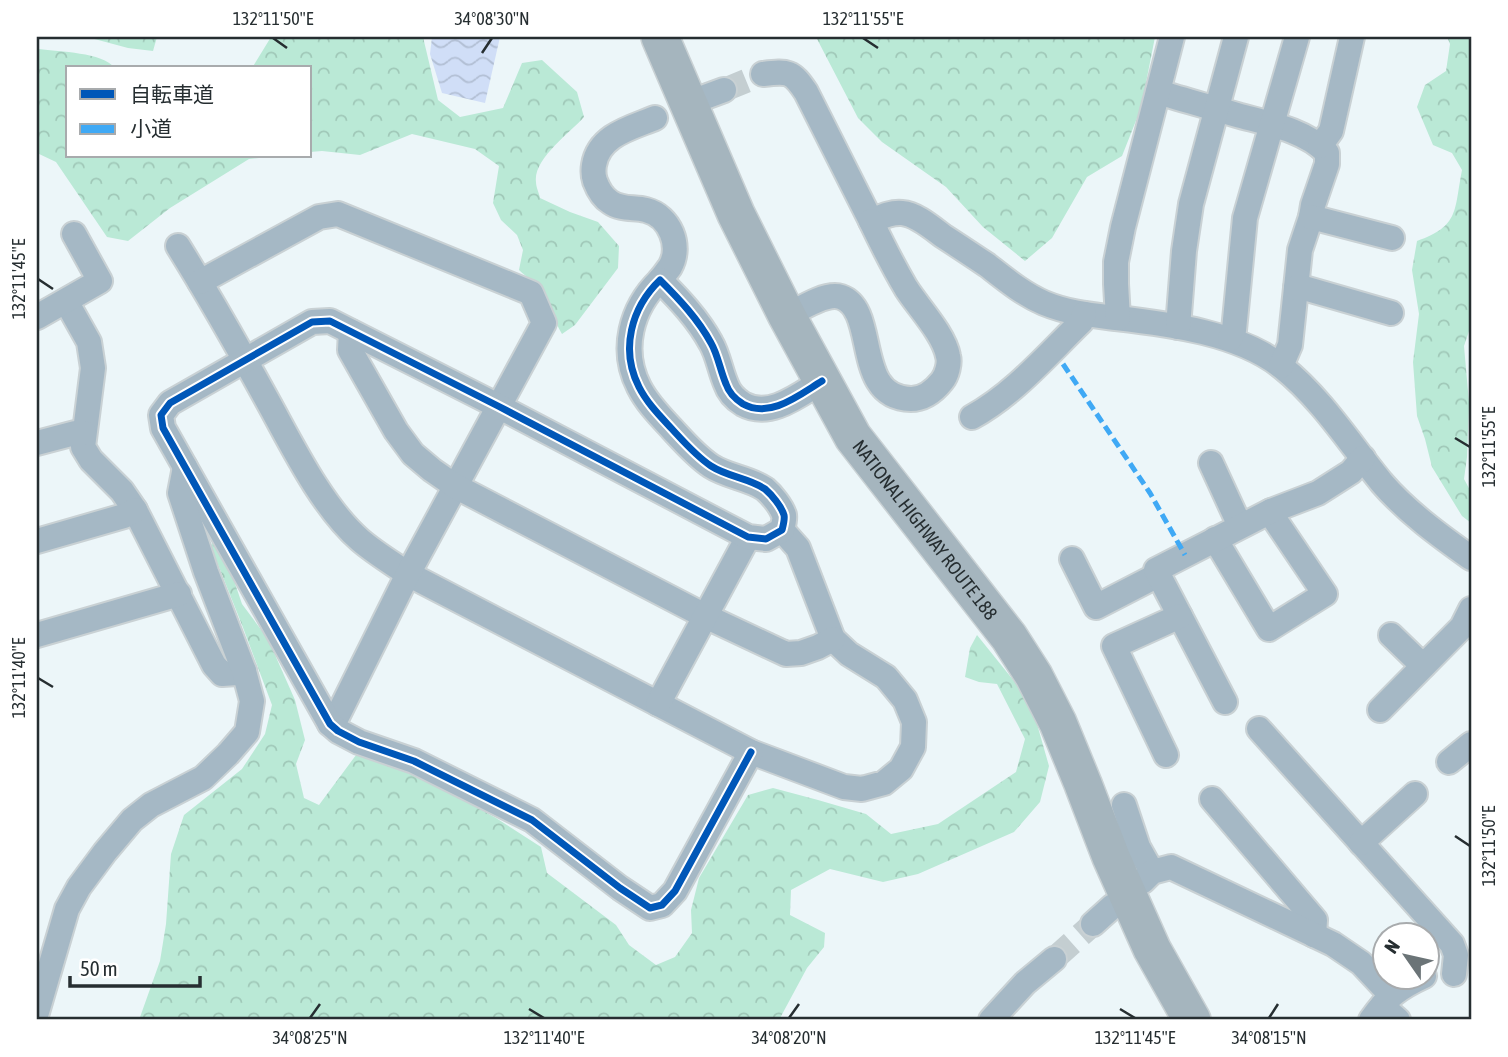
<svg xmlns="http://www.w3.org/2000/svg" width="1508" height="1057" font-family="'Asap Condensed','Noto Sans JP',sans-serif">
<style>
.forest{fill:url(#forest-crowns)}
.water{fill:url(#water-waves)}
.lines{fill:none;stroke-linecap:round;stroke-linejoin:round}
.minor-tunnel{stroke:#c4ced1;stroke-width:24;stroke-dasharray:24 12;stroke-linecap:butt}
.minor-casing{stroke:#c9d1d4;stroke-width:28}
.highway-casing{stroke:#c9d1d4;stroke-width:40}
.minor{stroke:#a5b8c5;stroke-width:24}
.highway{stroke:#a5b5be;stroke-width:37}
.quiet{stroke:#3fa9f5;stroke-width:5;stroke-dasharray:10 5;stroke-linecap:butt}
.cycleway-casing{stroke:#fff;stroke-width:11}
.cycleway{stroke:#0057b8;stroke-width:7}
.ticks{fill:none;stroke:#262e31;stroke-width:2.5}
.labels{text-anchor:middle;stroke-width:6;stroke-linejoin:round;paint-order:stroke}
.street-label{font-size:19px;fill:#262e31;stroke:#fff}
.neatline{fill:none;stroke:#262e31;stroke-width:2.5}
.ticks-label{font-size:18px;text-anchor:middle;fill:#262e31}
</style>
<defs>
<pattern id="forest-crowns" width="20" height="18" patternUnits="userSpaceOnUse" patternTransform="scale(1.75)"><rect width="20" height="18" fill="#bae9d6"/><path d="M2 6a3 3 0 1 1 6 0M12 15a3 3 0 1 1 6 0" fill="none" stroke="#a0c8b8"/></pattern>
<pattern id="water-waves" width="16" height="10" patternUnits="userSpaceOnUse" patternTransform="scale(1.75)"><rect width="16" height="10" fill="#d0def7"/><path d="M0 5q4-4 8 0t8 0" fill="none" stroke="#b2bfd4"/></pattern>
</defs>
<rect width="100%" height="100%" fill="#ecf6f9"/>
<g class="forest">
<path d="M87,37H157L153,51L128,48Z"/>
<path d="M271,37H423L438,100L460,117L503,108L522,63L542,60L577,92L584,117C570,133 533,159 536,182C536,187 539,193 540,198L570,212L598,222L619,246L618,268L575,325L562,334C554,321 551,306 544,292C540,285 526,277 519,270L523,250L517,235L501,220L493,203L499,166L475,149L412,134L360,155L322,151L310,152V68H252Z"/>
<path d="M816,37H1155L1141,108L1122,156L1087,177L1052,238L1025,261L983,227L946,187L882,142L858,118Z"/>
<path d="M1447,37H1471V325L1464,346L1469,403L1467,457L1464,479L1471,492V523L1462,516L1432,467L1425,439L1417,416L1413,362L1419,314L1412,270L1417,241C1460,226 1454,210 1462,170L1452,153L1433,145L1417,107L1425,85L1446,71L1450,44Z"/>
<path d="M37,45L39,49C60,52 102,52 115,68H68V156H279L249,159L170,208L128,241L107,237L56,162L37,153Z"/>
<path d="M213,538L224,551L242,604L268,639L295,700L305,740L296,764L304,798L319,805L359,751L443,789L496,818L541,847L547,873L616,925L629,945L656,965L675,957L692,933L691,910L699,878L748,795L773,788L818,800L866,814L891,834L938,824L1016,772L1025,739L997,684L979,682L965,677L970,648L977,635L1018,686L1037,724L1049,766L1040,802L1014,832L918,874L883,882L830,869L791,890L790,915L825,933L824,947L807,968L779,1020H139L160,961L166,924L171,854L184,815L242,769L265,734L272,705L242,625L211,547Z"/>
</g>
<path class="water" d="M432,37H500L485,103L442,93L430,54Z"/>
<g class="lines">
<g class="minor-tunnel">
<path d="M724,90L763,74"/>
<path d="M1054,959L1093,924"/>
</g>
<defs>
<g id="minor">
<path d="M763,74C788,71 792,71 806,92L871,221C881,217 890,212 902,213C916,214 931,227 943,236C957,245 972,255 987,265C1005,279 1023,294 1044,303C1068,313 1091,315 1116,318C1169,324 1240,333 1282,367C1322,399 1350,444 1382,483C1407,512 1440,536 1471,558"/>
<path d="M1158,92C1184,100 1210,107 1237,115C1266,123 1306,130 1327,153V164L1313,205L1311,217L1300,250L1290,345L1281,366"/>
<path d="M705,97L724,90"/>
<path d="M655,118C631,128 599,135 594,165C593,171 593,175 595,181C598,189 602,197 610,202C621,210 634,207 646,210C670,216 682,246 670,267C667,271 663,276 660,280"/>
<path d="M1320,146L1331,131L1352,37"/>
<path d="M1311,217L1392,238"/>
<path d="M178,246C209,296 238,347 266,398C291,443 321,506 360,540C375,553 392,563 408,574L751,752L844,787L862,789L884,783L901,769L913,747L914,722L905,700L886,677L849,654L833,639L798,548L782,530"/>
<path d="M200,282L319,217L338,214L531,293L544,323L408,574L337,717L330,724"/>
<path d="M1296,288H1304L1391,313"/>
<path d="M66,301L89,342L93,368L83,447L91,460L122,491L135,510L214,665L222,674L237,673L244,671"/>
<path d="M787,316C800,309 826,292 841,297C879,310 852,398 911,399C924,399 934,391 942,381C947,375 950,363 948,356C944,334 918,307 906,288C893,266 882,244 871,221"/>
<path d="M37,317L100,281L74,234"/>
<path d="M1118,318L1116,284V262L1123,227L1172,37"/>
<path d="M1178,327L1184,251L1191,204L1236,37"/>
<path d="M351,332L350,350L396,431L413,454L432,470L455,486L705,616L786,654L801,653L818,647L833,639"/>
<path d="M1230,339L1234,330L1245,218L1297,37"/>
<path d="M972,417C1014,394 1047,355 1081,322L1084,314"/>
<path d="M37,443L75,433H84"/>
<path d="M1211,463L1240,526"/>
<path d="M1215,539L1269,629L1325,594L1275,520L1271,511"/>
<path d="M37,541L124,516L135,510"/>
<path d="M1072,559L1096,607L1158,575"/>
<path d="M37,635L179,594"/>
<path d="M1391,635L1423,666"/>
<path d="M1225,702L1156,570L1271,511L1318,493L1351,472L1363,458"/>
<path d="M658,704L748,537"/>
<path d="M1380,710L1462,627L1471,609"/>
<path d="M1259,729L1452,944L1456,955L1454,974"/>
<path d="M751,752L675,891L662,905L650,908L620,888L532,820L414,761L359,742L338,731L330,724L163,428L161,415L170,403L312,322L330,321L498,406L748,537L766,539L782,530C783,526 785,519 784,515C781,506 772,495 765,489C749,478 728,477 711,466C696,456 684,442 672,429C660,416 647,403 639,387C620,350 631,308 660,280C679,299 698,319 711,343C718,355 720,370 726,384C729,393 735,399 743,404C770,419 799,395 822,381"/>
<path d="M1166,755L1114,646L1180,616"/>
<path d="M1449,762L1471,744"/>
<path d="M1212,799L1315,920L1314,935"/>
<path d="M1124,805L1138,847L1152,872"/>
<path d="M1361,843L1415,794"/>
<path d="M1143,881L1152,872L1171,867L1333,944L1361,963L1391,995"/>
<path d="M1093,924L1113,906"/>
<path d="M1382,1006L1398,1020"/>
<path d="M37,1012L67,909L79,887L105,852L132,820L151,805L203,778L228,754L247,732L252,701L244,671L206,572L180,493L185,467"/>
<path d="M991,1020L1025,983L1054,959"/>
<path d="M1371,1020C1388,996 1398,988 1424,976"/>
</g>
<g id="highway">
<path id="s1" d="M660,37L736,214L787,316L853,437L1009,637L1034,676L1058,723L1083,784L1111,857L1152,949L1192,1020"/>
</g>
</defs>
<use href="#minor" class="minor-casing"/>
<use href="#highway" class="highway-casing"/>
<use href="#minor" class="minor"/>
<use href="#highway" class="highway"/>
<path class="quiet" d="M1063,364L1150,493L1185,555"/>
<defs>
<path id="cycleway" d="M751,752L675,891L662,905L650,908L620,888L532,820L414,761L359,742L338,731L330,724L163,428L161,415L170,403L312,322L330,321L498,406L748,537L766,539L782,530C783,526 785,519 784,515C781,506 772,495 765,489C749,478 728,477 711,466C696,456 684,442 672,429C660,416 647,403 639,387C620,350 631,308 660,280C679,299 698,319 711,343C718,355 720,370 726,384C729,393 735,399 743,404C770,419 799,395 822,381"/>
</defs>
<use href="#cycleway" class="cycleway-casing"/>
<use href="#cycleway" class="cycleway"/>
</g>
<path class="ticks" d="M273,38L287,48M863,38L878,48M482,53L492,38M38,279L53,289M1455,438L1470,447M38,678L53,687M1455,836L1470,846M529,1009L544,1018M1120,1009L1135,1018M310,1018L320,1004M789,1018L799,1004M1269,1018L1278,1004"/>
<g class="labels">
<g class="street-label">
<text dy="7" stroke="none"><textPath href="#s1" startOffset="562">NATIONAL HIGHWAY ROUTE 188</textPath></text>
</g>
</g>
<rect width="1508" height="1057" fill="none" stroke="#ffffff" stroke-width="77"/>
<rect x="66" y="66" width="245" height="91" fill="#ffffff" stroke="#a8abad" stroke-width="2"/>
<rect x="80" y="89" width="35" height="10" fill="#0057b8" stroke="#a8abad" stroke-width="2"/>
<text x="130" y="102" font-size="21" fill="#262e31">自転車道</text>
<rect x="80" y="124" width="35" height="10" fill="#3fa9f5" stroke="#a8abad" stroke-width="2"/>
<text x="130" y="136" font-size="21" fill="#262e31">小道</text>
<g transform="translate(1406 956) rotate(304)"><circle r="33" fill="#ffffff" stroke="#a8abad" stroke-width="2"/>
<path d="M0-5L12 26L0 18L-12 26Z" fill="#6b7477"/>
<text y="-10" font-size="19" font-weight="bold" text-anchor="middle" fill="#262e31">N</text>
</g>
<path d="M70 976v10h130v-10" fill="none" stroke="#262e31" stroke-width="3.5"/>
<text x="80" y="976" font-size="21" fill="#262e31" stroke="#ffffff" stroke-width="5" paint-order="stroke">50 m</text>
<rect x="38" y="38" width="1432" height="980" class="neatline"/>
<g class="ticks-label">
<text x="273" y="25">132°11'50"E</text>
<text x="492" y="25">34°08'30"N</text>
<text x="863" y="25">132°11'55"E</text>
<text transform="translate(19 279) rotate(-90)" y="6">132°11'45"E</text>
<text transform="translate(1489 447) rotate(-90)" y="6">132°11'55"E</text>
<text transform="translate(19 678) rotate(-90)" y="6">132°11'40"E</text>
<text transform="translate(1489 846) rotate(-90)" y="6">132°11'50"E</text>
<text x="310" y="1044">34°08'25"N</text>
<text x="544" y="1044">132°11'40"E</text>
<text x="789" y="1044">34°08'20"N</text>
<text x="1135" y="1044">132°11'45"E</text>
<text x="1269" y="1044">34°08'15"N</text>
</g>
</svg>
